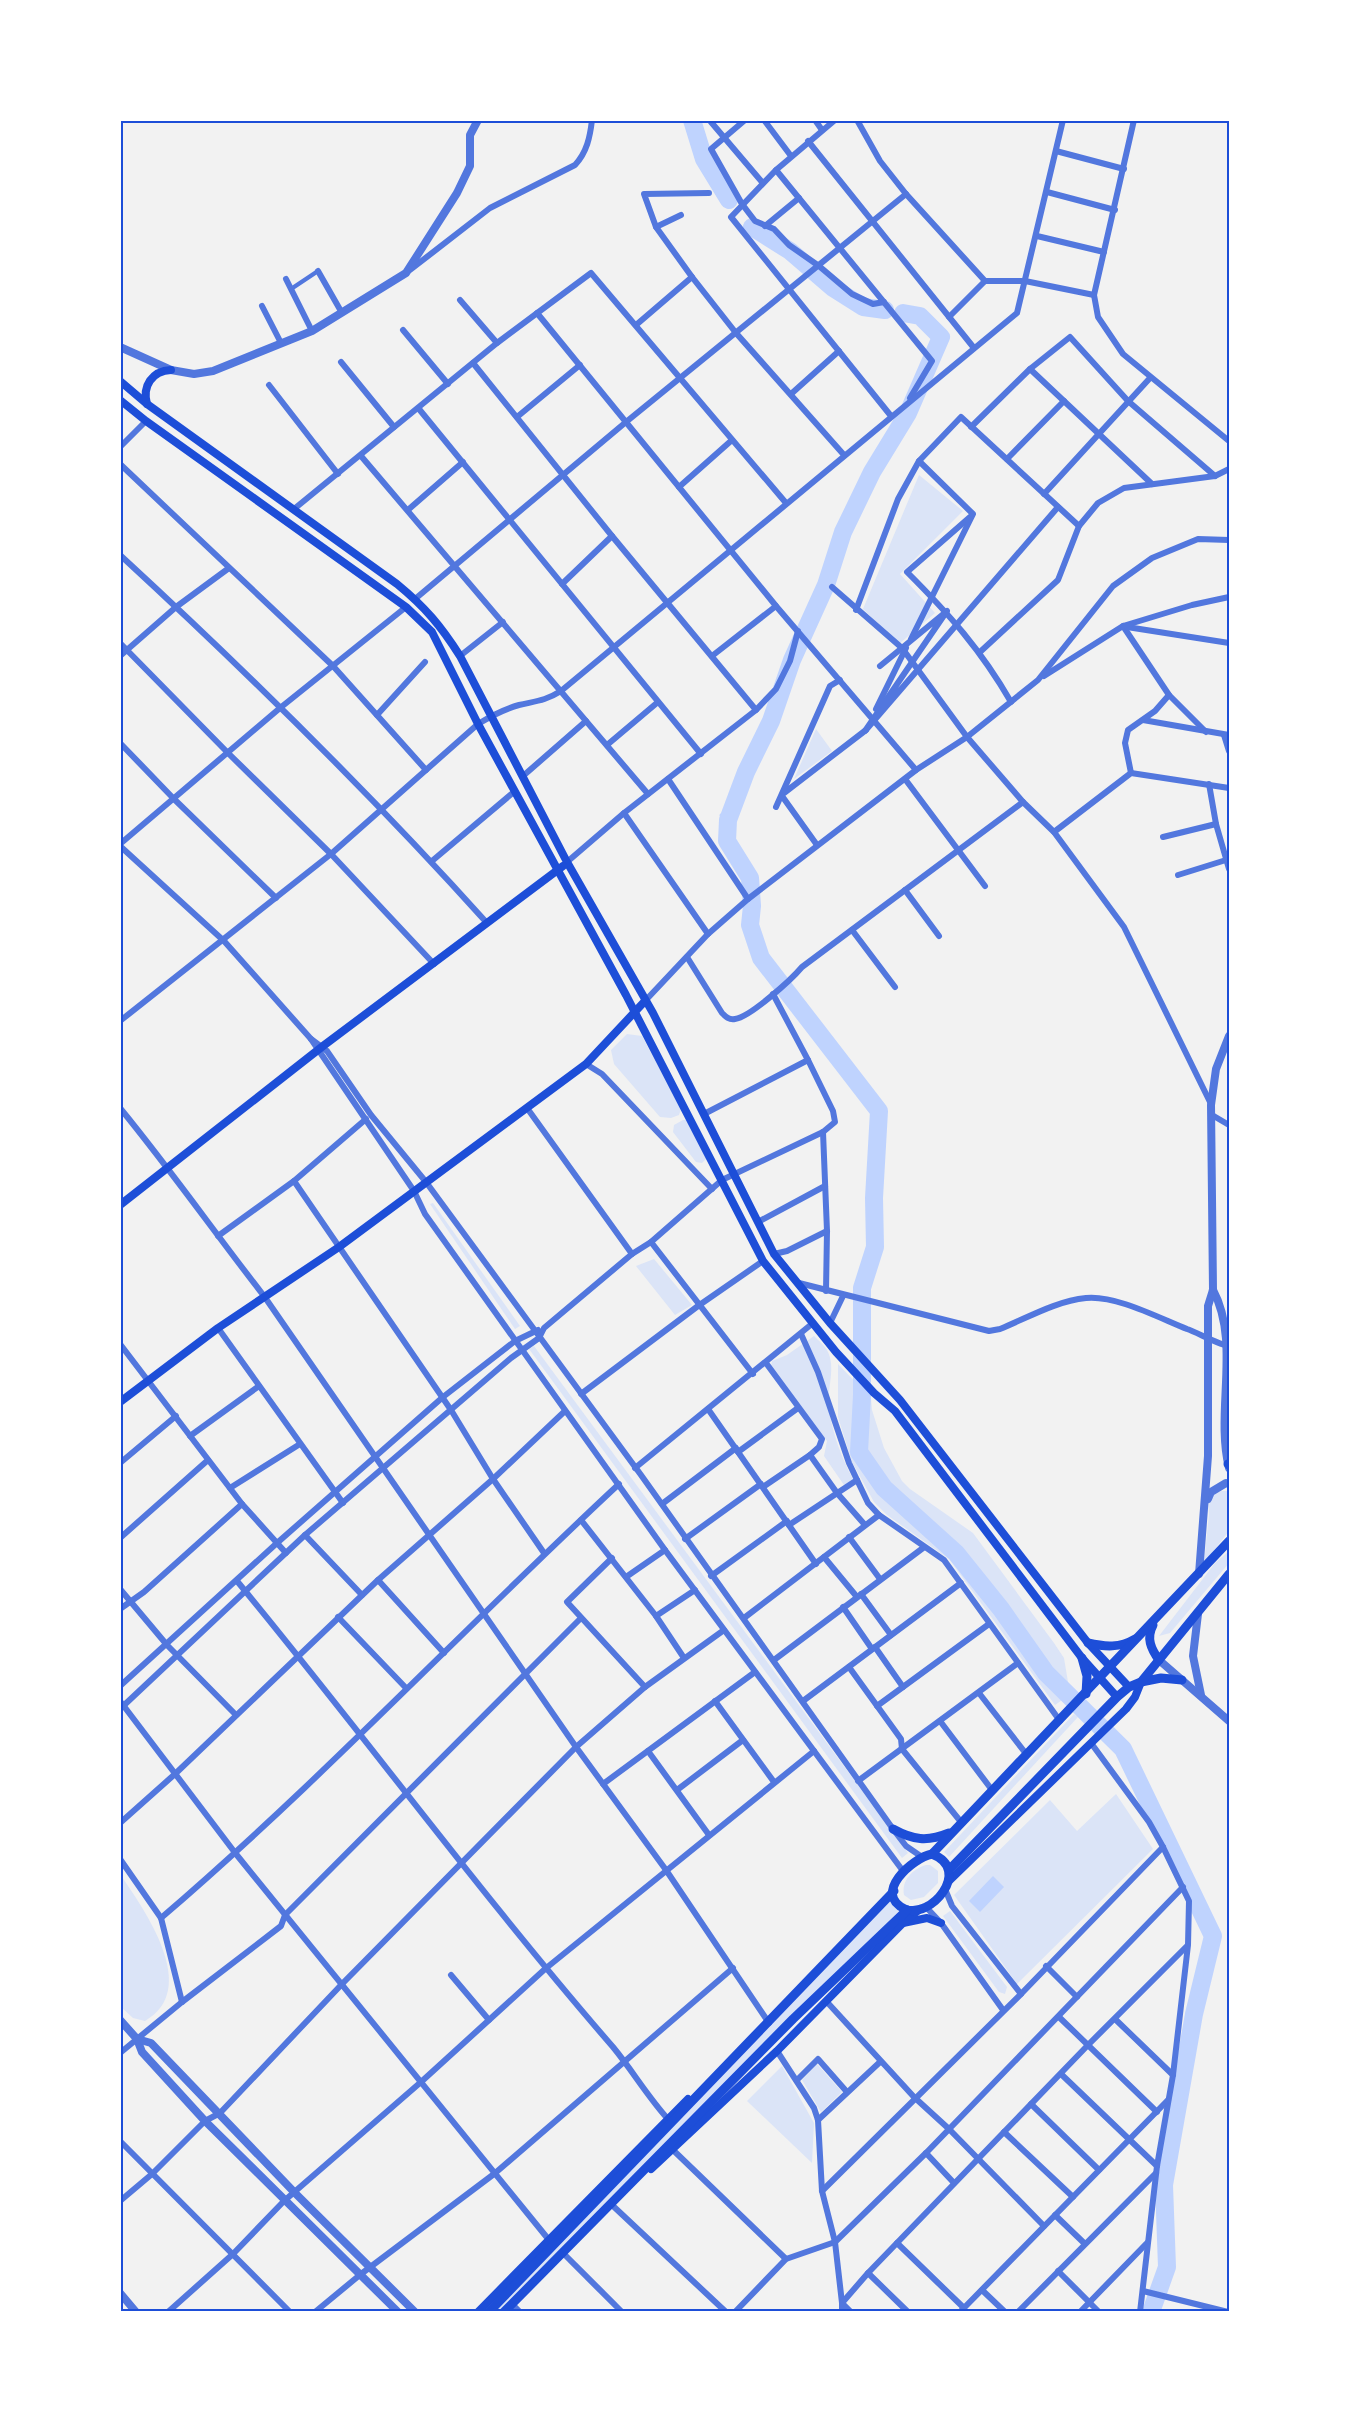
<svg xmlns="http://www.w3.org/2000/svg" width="1349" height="2432" font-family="Georgia,serif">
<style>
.green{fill:#dbe4f7}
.water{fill:#bfd3fe}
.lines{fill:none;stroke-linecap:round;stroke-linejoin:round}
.stream{stroke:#bfd3fe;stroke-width:3}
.river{stroke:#bfd3fe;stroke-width:18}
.pedestrian{stroke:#5277de;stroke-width:4.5}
.minor{stroke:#5277de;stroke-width:6}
.tertiary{stroke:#5277de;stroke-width:8}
.secondary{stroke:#1d4ed8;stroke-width:8}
.primary{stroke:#1d4ed8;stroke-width:9}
.neatline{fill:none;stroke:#1d4ed8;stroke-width:2}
</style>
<rect width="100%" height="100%" fill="#f2f2f2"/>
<g class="green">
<path d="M919,475L963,511L900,574L935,613L899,644L863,609Z"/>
<path d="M816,729L832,751L794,779Z"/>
<path d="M627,1034L642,1036L681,1109L679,1115L671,1118L660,1117L614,1064L611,1050Z"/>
<path d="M683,1120H687L706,1159L702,1163L696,1162L673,1132L674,1125Z"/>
<path d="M433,1203L520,1326L515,1329L430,1204Z"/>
<path d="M654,1259L692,1305L675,1315L636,1266Z"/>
<path d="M814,1336C818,1340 824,1345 827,1350C837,1368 826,1390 829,1409C832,1432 842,1459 853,1479L848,1485H844L824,1456L827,1441L771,1366L772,1361L787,1355Z"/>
<path d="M534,1346L908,1853L902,1858L529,1349Z"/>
<path d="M838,1364L871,1398L872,1410L884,1448L902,1481L910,1489L973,1533L1054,1643L1064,1658L1069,1688L1065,1698L1055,1705L949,1559L887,1515L874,1502L852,1462L838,1417Z"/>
<path d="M1222,1491H1229V1531L1204,1563L1209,1514L1208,1504L1215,1493Z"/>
<path d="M1229,1551V1563L1170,1633L1159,1636L1215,1563Z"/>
<path d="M1074,1714L1078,1717L949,1857L944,1852Z"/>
<path d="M1116,1794L1153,1849L1017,1984L954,1895L1050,1800L1077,1831Z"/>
<path d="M926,1865H930L938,1871V1883L924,1897L911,1900L904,1895C901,1880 913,1869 926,1865Z"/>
<path d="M120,1874C145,1911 201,1989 145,2021L133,2018L120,2006Z"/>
<path d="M889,1901L899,1911L502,2312H491Z"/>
<path d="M950,1911L1007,1987L1005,1994L999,1992L943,1916Z"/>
<path d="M817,2064L842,2092L821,2112L802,2080Z"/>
<path d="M782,2066L814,2123L812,2163L747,2101Z"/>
</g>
<path class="water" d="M993,1876L1004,1887L980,1912L969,1901Z"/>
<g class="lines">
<path class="stream" d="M721,815L728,820"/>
<g class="river">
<path d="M692,120L704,159L729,200"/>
<path d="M752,227L790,251L833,288L863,307L885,310"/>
<path d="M903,313L920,316L941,337L908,413L872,472L843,532L826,585L792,660L771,721L746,772L728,820L727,841L750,878L752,906L750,925L761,958L879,1111L874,1198L875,1247L862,1288V1395L859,1452L884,1488L956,1553L1001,1609L1046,1673L1123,1749L1213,1936L1194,2014L1164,2185L1167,2267L1151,2312"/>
</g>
<path class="pedestrian" d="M291,289L318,271"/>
<g class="minor">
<path d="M745,120L711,149L742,204L755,221L774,229L789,245L819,266L852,294L873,304L884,302"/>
<path d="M764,120L791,156"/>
<path d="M815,120L822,130"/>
<path d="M835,120L776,170L731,217L891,416"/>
<path d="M857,120L880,161L906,194L985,281"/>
<path d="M1134,120L1094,295L1098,317L1123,354L1229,441"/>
<path d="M711,122L762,182"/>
<path d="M808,141L974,348"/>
<path d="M1056,151L1124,169"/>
<path d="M776,170L932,361L910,398"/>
<path d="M1047,192L1115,210"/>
<path d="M709,193L644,194L656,227L692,277L736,333L844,455"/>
<path d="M765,226L799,198"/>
<path d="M656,227L681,215"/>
<path d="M1037,236L1104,252"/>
<path d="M410,270L490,208L575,165C587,152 590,137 592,120"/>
<path d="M318,271L342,313"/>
<path d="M286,279L312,331"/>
<path d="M460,300L497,343"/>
<path d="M262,306L281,343"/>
<path d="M537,313L776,606L916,770"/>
<path d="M949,317L985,281H1025L1094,295"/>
<path d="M636,325L692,277"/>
<path d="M403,330L448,384"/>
<path d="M341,362L394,427"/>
<path d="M473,363L612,536L756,710"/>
<path d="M1030,369L1152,484"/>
<path d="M269,385L338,474"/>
<path d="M791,394L839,351"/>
<path d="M419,409L701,754"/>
<path d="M517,417L580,365"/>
<path d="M971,427L1030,369L1070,337L1128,401L1215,476"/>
<path d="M120,447L146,421"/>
<path d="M361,456L648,794"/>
<path d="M1007,459L1064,401"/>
<path d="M120,464L333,666L426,770"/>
<path d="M679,487L732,440"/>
<path d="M1044,494L1150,378"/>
<path d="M294,509L497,343L591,273L786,503"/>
<path d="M409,509L463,462"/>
<path d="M970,517L907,572C949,614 981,650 1011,702"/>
<path d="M120,555C247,672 371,794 487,923"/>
<path d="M562,584L612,536"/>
<path d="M832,587L902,648L967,737L1023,802L1054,832L1124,927L1211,1104"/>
<path d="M415,599L626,422L906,194"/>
<path d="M856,610L898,499L919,461L961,417L1079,526"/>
<path d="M1123,626L1169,695L1206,732"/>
<path d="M1127,627L1229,643"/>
<path d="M911,639L973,514L919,461"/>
<path d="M120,643L228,753L331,854L434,964"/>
<path d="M980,652L1058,580L1079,526L1098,503L1124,488L1215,476L1229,469"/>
<path d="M120,656L176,607L229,568"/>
<path d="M460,656L503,622"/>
<path d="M712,656L776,606"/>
<path d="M880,666L947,611L865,731L1058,507"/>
<path d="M1044,676L1123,626L1192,605L1229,597"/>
<path d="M876,709L906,648"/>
<path d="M377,715L425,662"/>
<path d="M1143,720L1229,735"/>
<path d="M1224,735L1229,751"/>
<path d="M120,743L174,799L276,898"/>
<path d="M607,745L658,702"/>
<path d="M1131,773L1125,743L1128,730L1155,711L1169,695"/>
<path d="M523,776L586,721"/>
<path d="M668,779L748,899"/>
<path d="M905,779L985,886"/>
<path d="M1209,784L1216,824L1229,869"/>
<path d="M784,793L866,730"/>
<path d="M782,796L817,845"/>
<path d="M776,807L830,686L840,680"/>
<path d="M624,813L708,934"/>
<path d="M1054,832L1131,773L1229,788"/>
<path d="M1163,837L1216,824"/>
<path d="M120,844L280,708L406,607"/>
<path d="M120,846L224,941L311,1039L414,1191L425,1214L665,1550L903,1871"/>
<path d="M432,861L515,791"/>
<path d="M567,862L624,813L756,710L776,689L790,661L798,631"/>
<path d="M1178,875L1226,860"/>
<path d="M905,890L939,936"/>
<path d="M852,930L895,987"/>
<path d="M687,957L722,1013C726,1017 729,1020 735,1019C750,1017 791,980 802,967L1023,802"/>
<path d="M645,1001L708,934L748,899L916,770L967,737L1038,680L1113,586L1152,558L1198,539L1229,540"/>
<path d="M120,1021L331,854L478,724C491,716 505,709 519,705C536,701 545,701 561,691L1017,313L1063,120"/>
<path d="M311,1039L327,1051L371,1115L426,1182L641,1475L893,1829L906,1846L922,1857"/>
<path d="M586,1064L602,1074L712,1189"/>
<path d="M120,1108C170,1169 215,1233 264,1296L576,1747L666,1870L769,2023"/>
<path d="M527,1108L632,1254"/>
<path d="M704,1114L808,1060"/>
<path d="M1212,1115L1229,1125"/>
<path d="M823,1132L827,1231L826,1291"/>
<path d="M294,1181L451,1410L493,1479L544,1553"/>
<path d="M758,1222L825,1186"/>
<path d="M218,1236L294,1181L366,1119"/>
<path d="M651,1242L753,1374"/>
<path d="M774,1254L787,1251L827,1231"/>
<path d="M799,1283L989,1331L1000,1329C1027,1318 1056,1301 1086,1298C1116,1295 1159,1318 1187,1329C1196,1332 1222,1346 1229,1346"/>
<path d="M830,1323L843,1296"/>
<path d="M218,1328L343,1503"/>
<path d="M801,1334L818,1372L849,1463L868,1503L879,1515L944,1560L1060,1721"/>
<path d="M120,1344L242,1504L286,1553"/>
<path d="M766,1363L822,1439L819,1447L810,1455L837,1493L865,1525"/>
<path d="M581,1394L698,1306L763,1261"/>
<path d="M708,1409L816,1564"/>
<path d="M190,1436L259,1386"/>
<path d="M738,1452L798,1408"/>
<path d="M120,1463L176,1416"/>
<path d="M635,1468L813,1323"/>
<path d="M763,1487L810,1455"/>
<path d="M230,1488L300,1444"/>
<path d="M662,1504L736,1448"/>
<path d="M581,1520L656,1616L684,1658"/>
<path d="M789,1525L857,1480"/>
<path d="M305,1535L362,1595"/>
<path d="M849,1537L880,1579"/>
<path d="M120,1538L208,1460"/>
<path d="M685,1539L761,1484"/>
<path d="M824,1557L857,1597"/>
<path d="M612,1558L567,1602L645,1687"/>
<path d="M711,1576L787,1521"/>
<path d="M626,1577L665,1550"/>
<path d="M378,1580L444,1653"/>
<path d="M237,1581C364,1735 482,1896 613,2047C632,2070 648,2097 668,2119"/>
<path d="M120,1589L167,1645L236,1715"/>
<path d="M861,1594L891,1635"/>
<path d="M843,1607L872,1649"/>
<path d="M120,1609L144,1592L242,1504"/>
<path d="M656,1616L695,1590"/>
<path d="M338,1617L406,1688"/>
<path d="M744,1618L879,1515"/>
<path d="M875,1647L903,1687"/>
<path d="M774,1660L923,1548"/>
<path d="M849,1667L901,1739L902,1749L961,1822"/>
<path d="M120,1686L277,1543L443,1397L515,1341L538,1330"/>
<path d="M979,1693L1027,1755"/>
<path d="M120,1701L236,1854L549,2240"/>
<path d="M715,1701L774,1782"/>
<path d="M803,1701L961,1583"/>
<path d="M877,1706L989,1624"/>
<path d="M120,1709L305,1535L511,1358L539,1338L544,1328L632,1254L651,1242L722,1180L823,1132L835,1122L833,1111L808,1060L773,994"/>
<path d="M940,1721L992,1790"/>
<path d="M1091,1743L1149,1822L1163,1847L1189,1901L1188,1945L1173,2075L1157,2166L1140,2312"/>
<path d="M648,1751L709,1835"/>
<path d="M858,1781L1018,1663"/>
<path d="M603,1784L755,1672"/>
<path d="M677,1790L743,1740"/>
<path d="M120,1823L175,1774L378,1580L493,1479L565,1411"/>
<path d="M120,1859L161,1918L182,2002"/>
<path d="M945,1889L952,1906L1021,1994"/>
<path d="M926,1907L941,1923L1003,2010"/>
<path d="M161,1918C321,1781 465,1627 619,1484"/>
<path d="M1046,1966L1077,1997"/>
<path d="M451,1975L489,2020"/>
<path d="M827,2002L914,2097L949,2129L1044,2226"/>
<path d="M1059,2017L1157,2112"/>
<path d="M1115,2019L1173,2075"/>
<path d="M777,2051L814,2108L818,2120L822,2191L835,2242L842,2303L851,2312"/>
<path d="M120,2053L182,2002L281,1926L285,1915L581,1618"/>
<path d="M1061,2074L1157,2166"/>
<path d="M797,2080L818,2059L847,2092"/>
<path d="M1031,2104L1099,2170"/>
<path d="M818,2120L880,2062"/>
<path d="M1004,2132L1073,2197"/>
<path d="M120,2141L290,2312"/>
<path d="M672,2149L786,2259"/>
<path d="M926,2153L954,2183"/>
<path d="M822,2191L1021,1994L1163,1847"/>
<path d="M120,2201L152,2174L205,2121L220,2113L342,1984L576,1747L645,1687L724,1630"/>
<path d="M612,2205L726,2312"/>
<path d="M1055,2215L1084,2243"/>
<path d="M897,2243L964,2308"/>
<path d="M562,2252L622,2312"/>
<path d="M1058,2271L1099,2312"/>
<path d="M868,2273L908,2312"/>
<path d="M982,2290L1005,2312"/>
<path d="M1143,2291L1228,2312"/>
<path d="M515,2307L520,2312"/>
<path d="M168,2312L233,2254L284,2201L421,2082L545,1969L814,1751"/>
<path d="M315,2312L361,2274L494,2174L733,1968"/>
<path d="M735,2312L786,2259L835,2242L926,2153L1183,1887"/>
<path d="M842,2312V2303L868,2273L1088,2045L1187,1946"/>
<path d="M960,2312L1168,2100"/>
<path d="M1018,2312L1156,2173"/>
<path d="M1080,2312L1147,2243"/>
</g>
<g class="tertiary">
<path d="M120,347L171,370L194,374L213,371L312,331L406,273L457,193L470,166V135L478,120"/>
<path d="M1213,1290C1241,1342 1215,1412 1229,1468"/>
<path d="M1208,1499L1211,1492L1226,1483L1229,1484"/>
<path d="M1199,1574L1208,1456V1306L1213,1290L1211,1105L1216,1069L1229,1036"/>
<path d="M1198,1614L1193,1656L1201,1695"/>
<path d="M1159,1660L1229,1721"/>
<path d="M120,2020L137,2039L142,2052L205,2121L398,2312"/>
<path d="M137,2039L151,2043L295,2193L415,2312"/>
<path d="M120,2293L136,2312"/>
</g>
<g class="secondary">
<path d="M120,381L147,404L397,584C425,607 441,626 460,656L567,862L653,1013L774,1254L830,1323L900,1400L1088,1643L1129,1687"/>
<path d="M120,400L146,421L406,607L432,632L478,724L626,995L763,1261L836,1352L874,1393L895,1411L1082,1658L1117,1697"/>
<path d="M147,404C142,386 152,371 171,370"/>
<path d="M120,1205L323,1046L563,866"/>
<path d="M120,1402L218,1328L339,1247L586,1064L645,1001"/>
<path d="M948,1882L1126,1709L1135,1697L1141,1682"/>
<path d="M903,1923L927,1918L941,1923"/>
<path d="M651,2169L777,2051L903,1923L920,1909"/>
<path d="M478,2312L688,2099"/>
</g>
<g class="primary">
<path d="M1228,1464L1229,1465"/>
<path d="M1153,1625C1146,1638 1151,1649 1159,1660"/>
<path d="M1088,1643C1105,1647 1120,1648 1135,1639"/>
<path d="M1082,1658L1087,1676L1086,1694"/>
<path d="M1141,1682L1161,1678L1182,1680"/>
<path d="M893,1829C913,1840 927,1842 949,1833"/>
<path d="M932,1854L1229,1541"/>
<path d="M932,1854C973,1870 930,1920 905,1909C872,1894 912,1858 932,1854Z"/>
<path d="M949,1870L1117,1697L1129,1687L1141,1682L1229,1574"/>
<path d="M489,2312L894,1891"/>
<path d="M504,2312L793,2019L907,1910"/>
</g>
</g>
<rect width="1349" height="2432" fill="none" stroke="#ffffff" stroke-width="243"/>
<rect x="122" y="122" width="1106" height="2188" class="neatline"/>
</svg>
